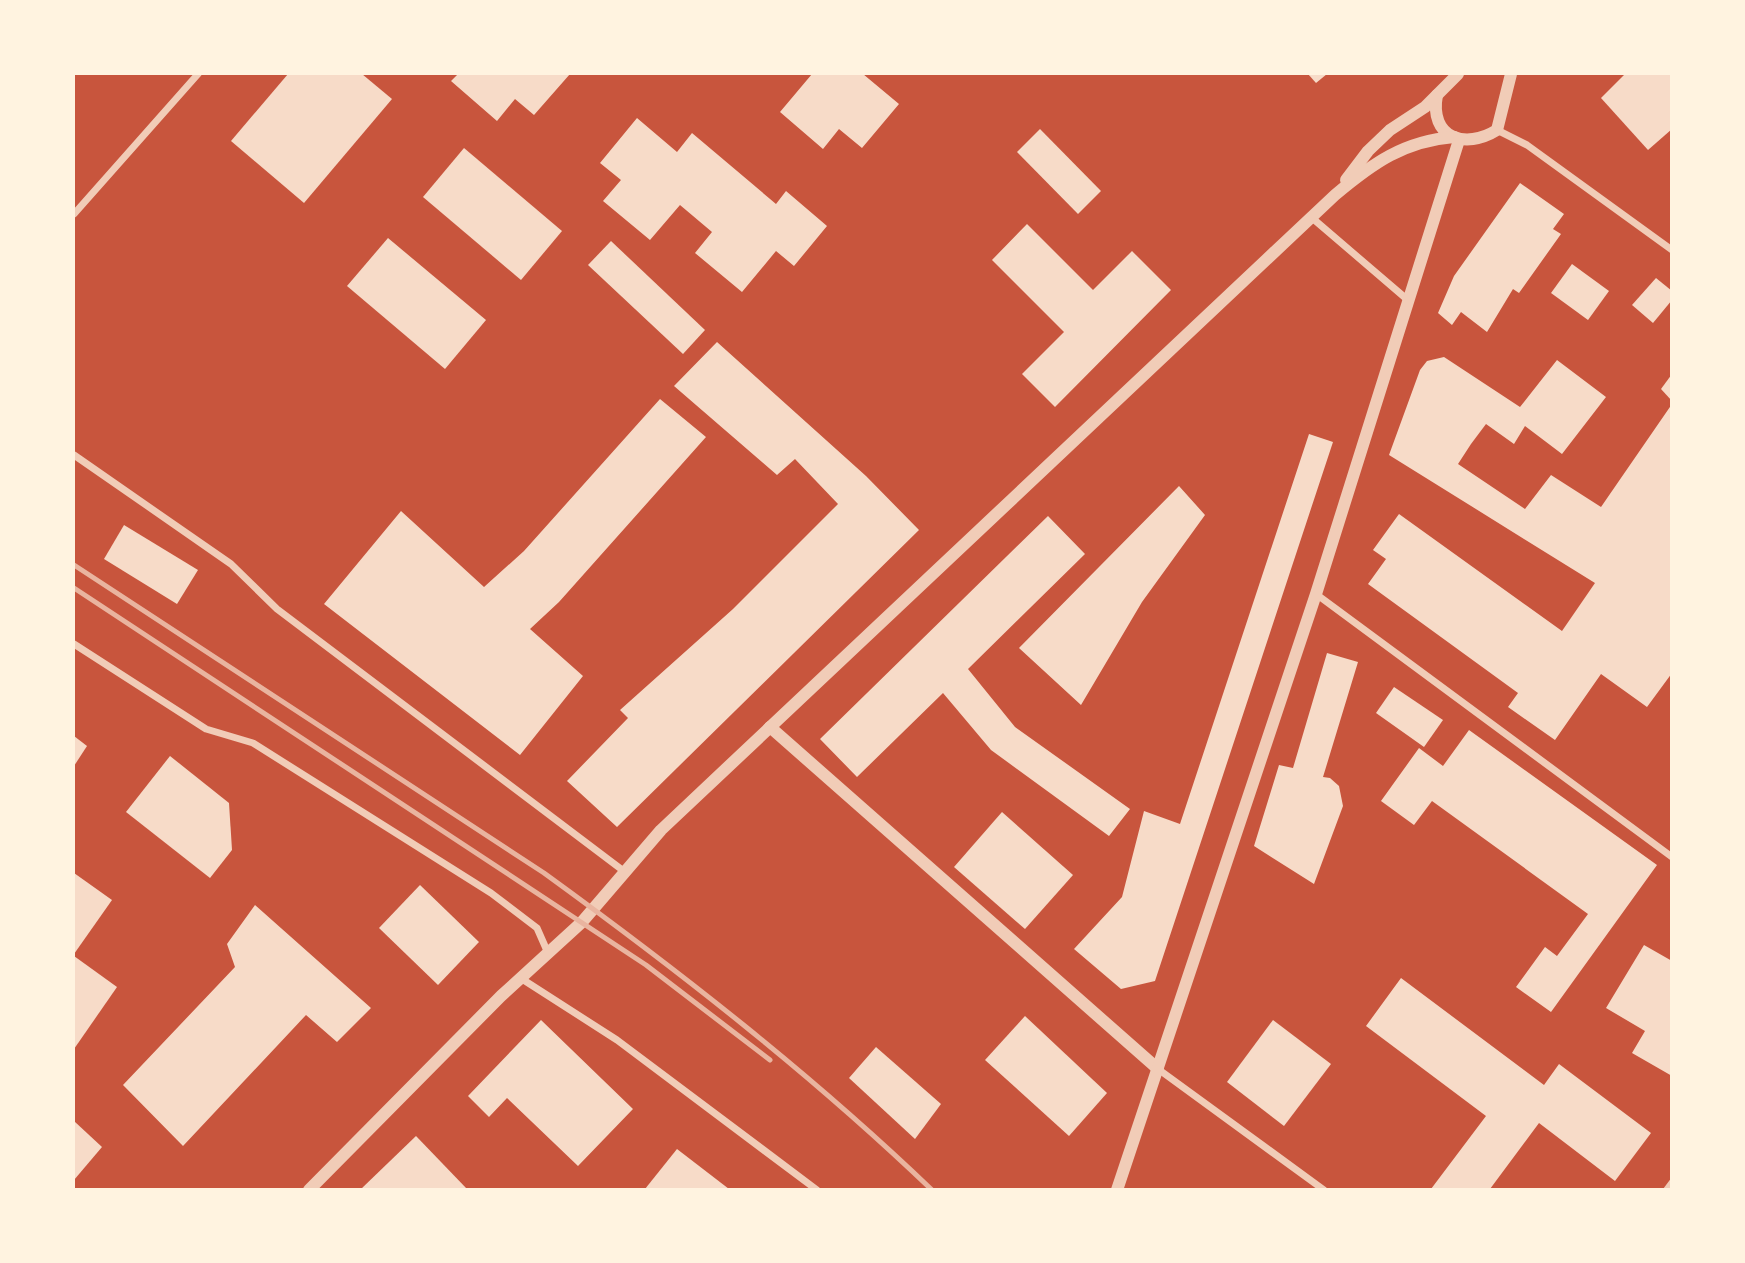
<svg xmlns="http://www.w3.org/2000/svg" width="1745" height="1263" font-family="Jost,sans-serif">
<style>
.building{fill:#f7dbc8}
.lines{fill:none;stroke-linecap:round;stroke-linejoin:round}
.pedestrian{stroke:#f1ccb7;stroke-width:6}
.minor{stroke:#f1ccb7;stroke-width:7}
.tertiary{stroke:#f1ccb7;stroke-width:12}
.rail{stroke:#e9b49f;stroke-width:5}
</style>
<rect width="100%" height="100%" fill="#c8553d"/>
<g class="building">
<path d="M288,74H362L392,99L304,203L231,141Z"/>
<path d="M458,74H570L534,115L515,99L497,121L451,81Z"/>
<path d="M812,74H863L899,104L862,148L839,129L823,149L780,112Z"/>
<path d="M1308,74H1327L1316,83Z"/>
<path d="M1625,74H1672V129L1648,150L1601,98Z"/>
<path d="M637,118L677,152L692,133L776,204L786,191L827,226L794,266L776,251L742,292L695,253L712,232L680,205L650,240L603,201L621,180L600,163Z"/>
<path d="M1040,129L1101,191L1078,214L1017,152Z"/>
<path d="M464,148L562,231L521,280L423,197Z"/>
<path d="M1520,183L1564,214L1553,229L1561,234L1519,293L1513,289L1487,332L1461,312L1452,325L1438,313L1454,276Z"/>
<path d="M1027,224L1093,290L1132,251L1171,290L1055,407L1022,374L1064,332L992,260Z"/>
<path d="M388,238L486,320L445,369L347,286Z"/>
<path d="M611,241L705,330L683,354L588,265Z"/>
<path d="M1572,264L1609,291L1588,320L1551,293Z"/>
<path d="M1656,278L1672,291V300L1653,323L1632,305Z"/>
<path d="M717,342L866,476L919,530L617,827L567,781L628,718L620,710L733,609L838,504L795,459L777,475L674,386Z"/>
<path d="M1444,357L1520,407L1557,360L1606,397L1562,454L1525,426L1514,444L1486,424L1471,444L1458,464L1525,509L1551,475L1601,507L1672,404V673L1647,707L1601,674L1555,740L1508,707L1518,693L1368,584L1386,559L1373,550L1399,514L1562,631L1595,583L1389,455L1420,370L1427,361Z"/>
<path d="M1672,374V401L1661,389Z"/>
<path d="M660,399L706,437L559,602L530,629L583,676L520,755L324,604L401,511L484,587L524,551Z"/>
<path d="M1309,434L1333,442L1155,981L1121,989L1074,949L1122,897L1144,811L1180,824Z"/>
<path d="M1179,486L1205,515L1142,602L1081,705L1019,648Z"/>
<path d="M1048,516L1085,554L968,669L1015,727L1130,809L1109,836L991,750L943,693L857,777L820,739Z"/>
<path d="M124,525L198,570L177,604L104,559Z"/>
<path d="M1327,653L1358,662L1323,777L1330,778L1339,786L1343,806L1314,884L1254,846L1279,765L1293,768Z"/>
<path d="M1394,687L1443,720L1424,747L1376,713Z"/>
<path d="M1469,730L1657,865L1551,1012L1516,987L1545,947L1557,956L1588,914L1432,801L1414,825L1381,801L1419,748L1443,766Z"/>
<path d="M74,736L87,746L74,766Z"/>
<path d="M170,756L229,803L232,850L210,878L126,812Z"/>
<path d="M1002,812L1073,875L1025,929L954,867Z"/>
<path d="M74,873L112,900L74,954Z"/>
<path d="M420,885L479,942L438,985L379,928Z"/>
<path d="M255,905L371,1008L337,1042L306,1015L183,1146L123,1085L235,967L227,944Z"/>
<path d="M1644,945L1672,961V1076L1632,1053L1645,1031L1606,1008Z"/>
<path d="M74,956L117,987L74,1049Z"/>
<path d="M1401,978L1544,1085L1559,1064L1651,1133L1615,1181L1539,1123L1490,1189H1431L1486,1116L1366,1026Z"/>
<path d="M1025,1016L1107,1093L1069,1136L985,1060Z"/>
<path d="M541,1020L633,1109L578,1166L507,1098L489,1117L468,1096Z"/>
<path d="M1273,1020L1331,1064L1284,1126L1227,1082Z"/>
<path d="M876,1047L941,1104L915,1139L849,1078Z"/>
<path d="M74,1121L102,1147L74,1180Z"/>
<path d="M416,1136L467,1189H361Z"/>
<path d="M677,1149L729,1189H645Z"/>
</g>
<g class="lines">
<path class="pedestrian" d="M1666,1190L1672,1182"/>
<g class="minor">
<path d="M1497,130L1527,145L1672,250"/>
<path d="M74,214L198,74"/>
<path d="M1311,217L1409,301"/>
<path d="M74,455L231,564L277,609L625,872"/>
<path d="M1316,594L1672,857"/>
<path d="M74,644L206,729L253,743L491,893L537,928L548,953"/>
<path d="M522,979L617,1040L817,1190"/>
<path d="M1158,1069L1324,1190"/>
</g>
<g class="tertiary">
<path d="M1437,95C1429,138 1465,150 1497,130L1511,74"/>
<path d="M1346,180L1368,151L1390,130L1425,107L1458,74"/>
<path d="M770,727L1158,1069"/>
<path d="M309,1190L501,996L582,922L661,830L1335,195C1373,163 1404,141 1454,137"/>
<path d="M1117,1190L1316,594L1459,140"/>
</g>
<g class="rail">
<path d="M74,565L544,873C679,971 811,1074 932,1190"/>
<path d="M74,588L646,965L770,1060"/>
</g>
</g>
<rect width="1745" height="1263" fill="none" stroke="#fff3e0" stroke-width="150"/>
</svg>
